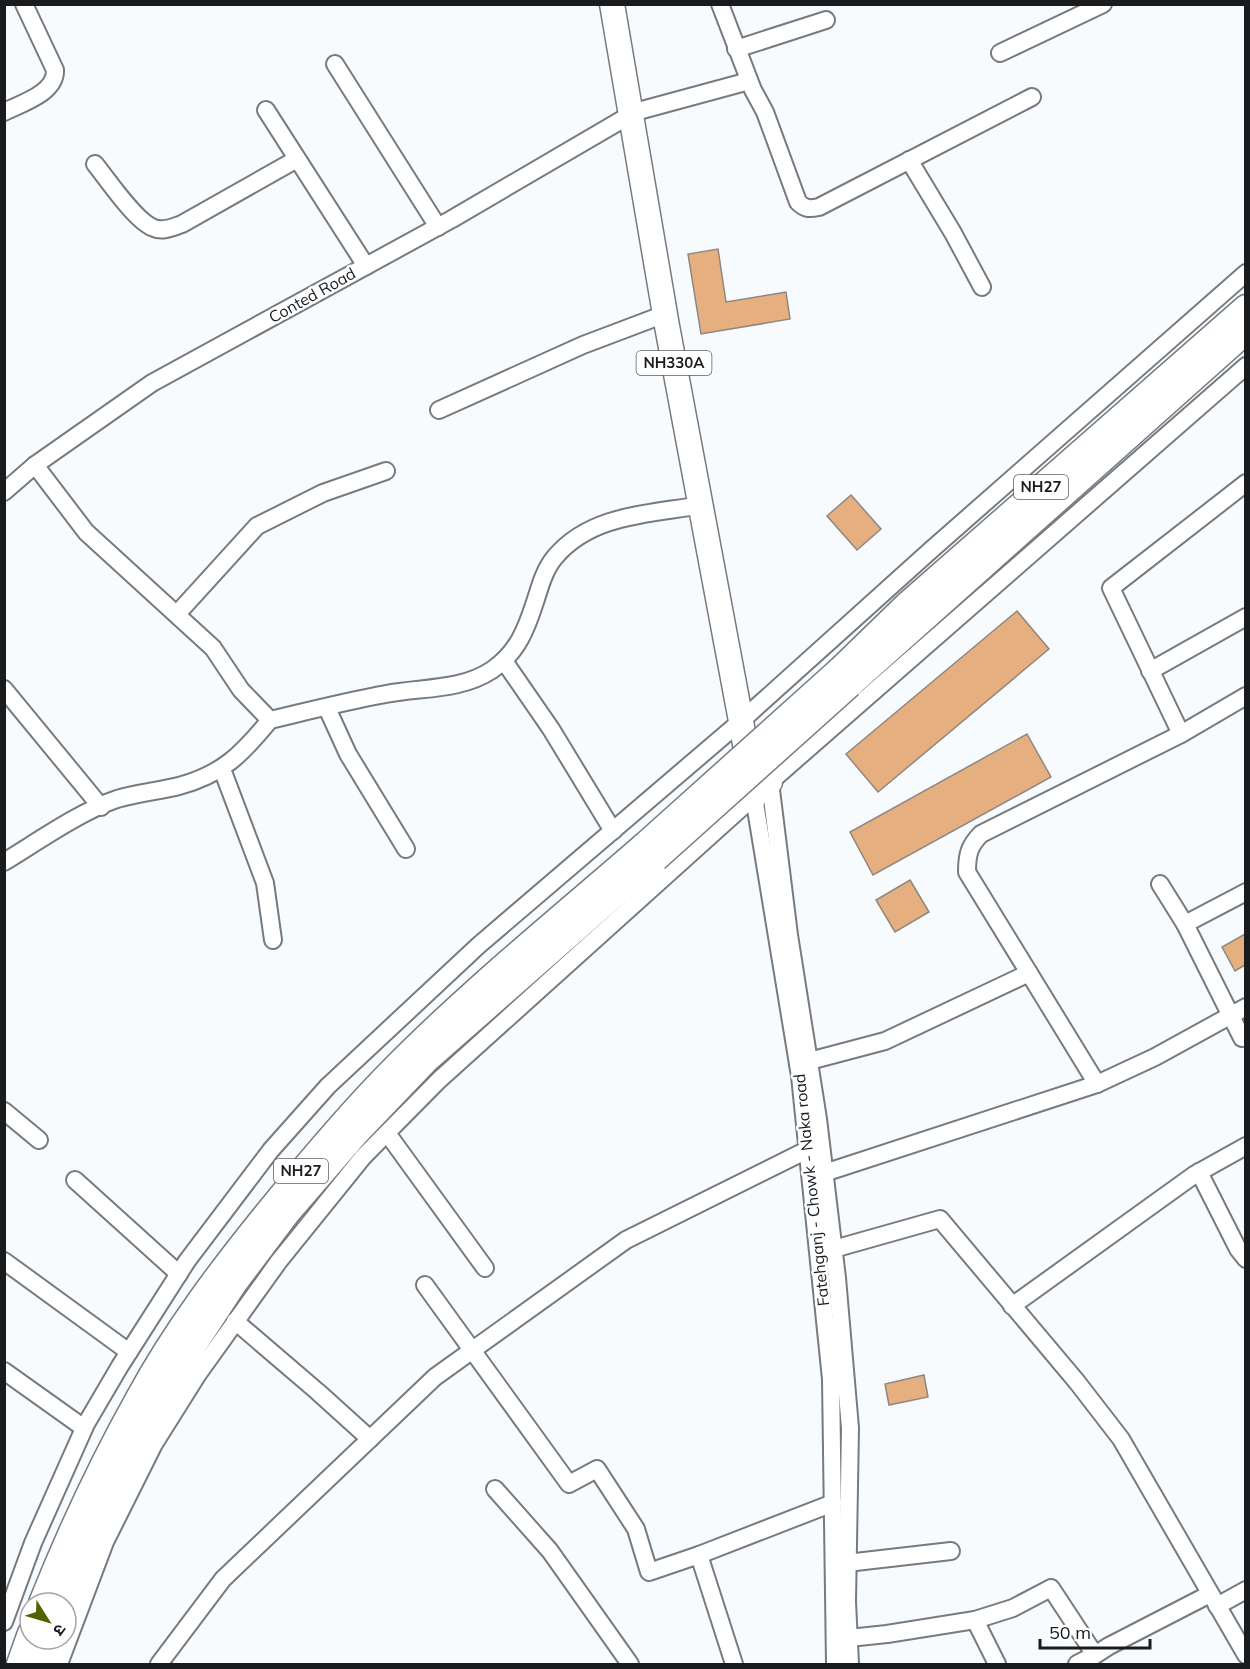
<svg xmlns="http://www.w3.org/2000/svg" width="1250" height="1669" font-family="Mulish,'Noto Sans Devanagari',sans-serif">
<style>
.building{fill:#e5af80;stroke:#8e8781;stroke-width:1.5}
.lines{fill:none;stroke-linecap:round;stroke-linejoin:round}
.minor-casing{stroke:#757b81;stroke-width:20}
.highway-casing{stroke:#757b81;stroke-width:27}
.minor{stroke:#fff;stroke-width:16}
.highway{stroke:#fff;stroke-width:24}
.highway-bridge-casing{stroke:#757b81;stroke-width:27;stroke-linecap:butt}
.highway-bridge{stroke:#fff;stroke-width:24}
.labels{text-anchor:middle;stroke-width:5;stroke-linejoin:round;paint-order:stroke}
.shield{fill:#fff;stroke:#5e5f61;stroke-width:1.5}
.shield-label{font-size:15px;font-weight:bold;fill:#191b1d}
.street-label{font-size:16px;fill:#191b1d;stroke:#fff}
</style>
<rect width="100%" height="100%" fill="#f8fbfe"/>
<g class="building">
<path d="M718,249L726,302L786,292L790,319L701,334L688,254Z"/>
<path d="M851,495L881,529L857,550L827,516Z"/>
<path d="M1017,611L1049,649L878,792L846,754Z"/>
<path d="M1027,734L1051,777L873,875L850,832Z"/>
<path d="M910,880L929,912L895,932L876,900Z"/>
<path d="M1245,934V965L1235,971L1222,947Z"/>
<path d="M924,1375L928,1397L889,1405L885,1384Z"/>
</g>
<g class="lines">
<defs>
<g id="minor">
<path d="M720,4L753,90L765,112L798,202C805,209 809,209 819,207L1032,97"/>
<path d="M736,49L826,20"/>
<path d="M1000,53L1103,4"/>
<path d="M335,64L438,227"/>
<path d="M266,110L366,266"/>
<path d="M642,110L749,81"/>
<path d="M4,112C22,103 56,93 55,70L24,4"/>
<path d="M909,160L953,233L982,287"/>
<path d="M95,164C108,180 136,222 154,228C163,232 173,227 182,224L297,159"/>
<path d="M439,410L583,345L665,314"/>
<path d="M35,465L86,532L213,648L241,690L270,720C308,711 347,701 386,694C422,687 460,691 492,670C517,653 526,630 535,602C540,587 544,570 555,557C591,514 650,514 702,505"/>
<path d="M4,492L35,465L152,383L452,219L630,115"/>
<path d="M177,614L257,526L323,493L386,471"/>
<path d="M504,661L551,729L613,831"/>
<path d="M1150,671L1246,617"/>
<path d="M4,689L101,807"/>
<path d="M327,708L348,754L406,849"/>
<path d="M1181,734L1111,588L1246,483"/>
<path d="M222,769L265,883L273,940"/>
<path d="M770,782L789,935L818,1119L837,1278L850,1428L847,1602L850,1664"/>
<path d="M754,797L800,1076L831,1379L835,1664"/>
<path d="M4,862C37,842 81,811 117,799C137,793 159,791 179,786C223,774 242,754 270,720"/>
<path d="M1160,884L1185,924L1242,1038"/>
<path d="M1185,924L1246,892"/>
<path d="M1029,973L967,872C967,855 969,846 981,834L1181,734L1246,696"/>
<path d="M798,1064L885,1041L1029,973L1097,1084L815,1176"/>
<path d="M1097,1084L1155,1057L1246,1007"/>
<path d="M4,1111L39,1140"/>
<path d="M387,1133L485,1268"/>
<path d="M1199,1172L1238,1249L1246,1259"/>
<path d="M75,1180L179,1274"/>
<path d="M823,1252L940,1219L1077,1382L1121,1439L1246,1655"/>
<path d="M4,1261L129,1352"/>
<path d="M425,1285L569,1484L597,1469L636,1529L649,1572L699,1555L734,1664"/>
<path d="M1012,1306L1194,1175L1246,1146"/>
<path d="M235,1321L318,1392L370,1439"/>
<path d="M4,1371L84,1428"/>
<path d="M495,1489L550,1551L630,1664"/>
<path d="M699,1555L833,1503"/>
<path d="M838,1564L951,1551"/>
<path d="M1217,1606L1246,1590"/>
<path d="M975,1620L1013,1608L1051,1588L1095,1655L1109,1646L1210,1594"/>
<path d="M4,1622L33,1543L86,1424L120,1366L187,1261L271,1150L328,1086L479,945L741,721L931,550L1246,273"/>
<path d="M849,1638L887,1634L975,1620L997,1664"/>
<path d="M59,1664L105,1542L154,1444L198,1374L279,1261L363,1157L439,1080L770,782L1246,366"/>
<path d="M159,1664L223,1579L435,1377L626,1240L807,1150"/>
<path d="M1077,1664L1095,1655"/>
</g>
<g id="highway">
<path d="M612,4L667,326L741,721L754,797"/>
<path d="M839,670L906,605L1246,307"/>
<path d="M850,685L1246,332"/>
<path d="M762,744L770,782"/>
<path d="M41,1603C69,1533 101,1464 138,1398C175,1330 222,1268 270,1209C310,1160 350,1112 394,1068C472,989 560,918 644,845"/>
<path d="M61,1603L85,1545L118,1477L176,1373L235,1283L287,1214L357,1133L427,1060L656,859"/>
<path d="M19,1664L30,1633"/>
<path d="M39,1664L48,1639"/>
</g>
</defs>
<use href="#minor" class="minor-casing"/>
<use href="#highway" class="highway-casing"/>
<use href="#minor" class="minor"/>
<use href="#highway" class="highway"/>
<defs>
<g id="highway-bridge">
<path d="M644,845L839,670"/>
<path d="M656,859L850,685"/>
</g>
</defs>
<use href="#highway-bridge" class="highway-bridge-casing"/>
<use href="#highway-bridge" class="highway-bridge"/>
</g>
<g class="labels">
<g class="shield">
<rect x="636.5" y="351" width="75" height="24" rx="4.5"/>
<rect x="1014" y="475" width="54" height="24" rx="4.5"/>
<rect x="274" y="1159" width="54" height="24" rx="4.5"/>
</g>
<g class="shield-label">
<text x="674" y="368">NH330A</text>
<text x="1041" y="492">NH27</text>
<text x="301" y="1176">NH27</text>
</g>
<g class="street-label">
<text transform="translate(312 295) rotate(-29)" y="6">Conted Road</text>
<text transform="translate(811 1190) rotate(-96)" y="6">Fatehganj - Chowk - Naka road</text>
</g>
</g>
<rect width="1250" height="1669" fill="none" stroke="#191b1d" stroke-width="12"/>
<g transform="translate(48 1621) rotate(127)"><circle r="28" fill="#ffffff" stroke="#a3a4a5" stroke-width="1.5"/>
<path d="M0-4.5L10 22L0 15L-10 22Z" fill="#546101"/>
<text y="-9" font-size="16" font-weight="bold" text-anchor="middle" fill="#191b1d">उ</text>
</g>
<path d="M1040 1639v9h110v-9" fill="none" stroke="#191b1d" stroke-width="3"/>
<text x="1049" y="1639" font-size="18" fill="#191b1d" stroke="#ffffff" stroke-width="4.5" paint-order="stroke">50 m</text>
</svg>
